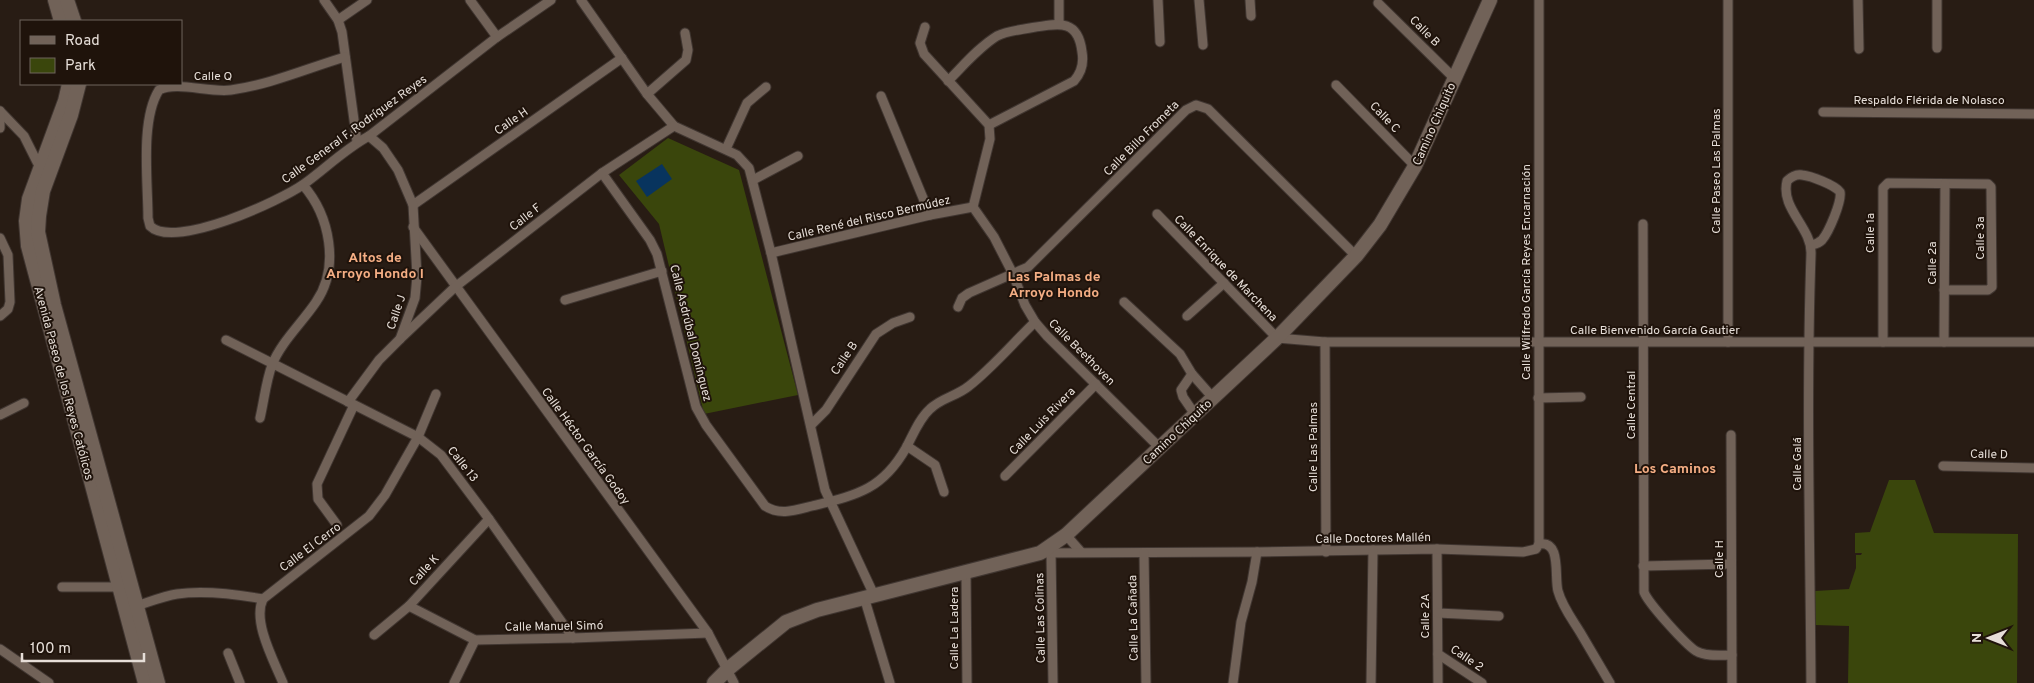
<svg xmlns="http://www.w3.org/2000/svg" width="2034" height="683" font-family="Overpass,sans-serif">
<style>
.green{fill:#3a460c}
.water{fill:#08345e}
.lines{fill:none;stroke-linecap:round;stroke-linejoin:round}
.street-casing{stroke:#403631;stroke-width:11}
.secondary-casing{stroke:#403631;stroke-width:16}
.street{stroke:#716258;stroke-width:9}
.secondary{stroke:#716258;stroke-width:14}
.labels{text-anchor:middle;stroke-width:4;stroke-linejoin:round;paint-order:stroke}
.street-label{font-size:12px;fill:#e6ded8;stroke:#1f130b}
.neighbourhood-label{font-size:14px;font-weight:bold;fill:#f5ae84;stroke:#1f130b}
</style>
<rect width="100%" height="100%" fill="#281c14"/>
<g class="green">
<path d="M668,138L739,170L798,395L704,414L659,224L619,175Z"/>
<path d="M1889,480H1915L1934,533L2018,534L2017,683H1848L1849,626L1815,625V591L1849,589L1856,568V555H1861L1862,553H1855V533L1870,532Z"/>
</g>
<path class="water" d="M662,164L672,179L647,197L636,181Z"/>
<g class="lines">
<defs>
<g id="street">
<path d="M324,0L338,20L342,32L357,142"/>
<path d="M470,0L497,37"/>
<path d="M581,0L647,94L674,126L737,155L749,168L771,253L825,490L874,595"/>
<path d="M1158,0L1160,42"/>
<path d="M1199,0L1203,45"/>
<path d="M1250,0L1251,16"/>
<path d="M1539,0V544"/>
<path d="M1728,0V342"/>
<path d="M1858,0L1859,49"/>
<path d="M1937,0V48"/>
<path d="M1378,3L1454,78"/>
<path d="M338,20L367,0"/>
<path d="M1059,23V0"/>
<path d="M925,27L920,43L924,54L989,125L990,139L973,207L994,237L1013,274L1025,305L1035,322L1047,336L1161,449"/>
<path d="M345,57C308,68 269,85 231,90C209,93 177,81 159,90C140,120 148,182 148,218L150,226C174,250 280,201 304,184C326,168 345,149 369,136L497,37L551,0"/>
<path d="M948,81C963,66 979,47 997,36C1007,31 1019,30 1030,28C1056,24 1078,17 1082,52C1084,63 1081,73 1074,81L989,125"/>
<path d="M1336,85L1415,166"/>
<path d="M647,94L686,60L688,50L685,33"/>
<path d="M881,96L930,215"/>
<path d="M0,111L24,136L37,162L43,167"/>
<path d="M1823,112L2034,114"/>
<path d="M0,128V111"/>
<path d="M726,149L747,103L766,87"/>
<path d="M602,173L650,240L657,254L696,407L706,425L765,506C780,516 796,510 812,506C857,495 882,490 906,448C913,435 919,419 930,409C941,398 957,396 969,386C993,367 1013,343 1035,322"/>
<path d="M753,180L798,156"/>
<path d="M413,205L622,58"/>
<path d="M1157,214L1277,338L1325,342H2034"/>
<path d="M1643,224L1644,592C1648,603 1686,645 1696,651C1706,657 1721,655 1732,655"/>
<path d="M413,227L708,633L734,683"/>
<path d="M0,238L8,255L10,302L8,309L0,316"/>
<path d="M771,253L930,215L973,207"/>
<path d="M565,300L662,271"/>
<path d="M1124,302L1180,354L1192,374L1214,399"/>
<path d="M958,307L962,298L969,293L1028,267L1186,110L1196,105L1208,109L1356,256"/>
<path d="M1187,316L1224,283"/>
<path d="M400,339L455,287L602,173L674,126"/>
<path d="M226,340L418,437L441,455L489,519L573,638"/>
<path d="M1325,342L1326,552"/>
<path d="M1883,342V188L1888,183L1988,184L1991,187L1992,287L1988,290H1944"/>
<path d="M1944,342L1945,184"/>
<path d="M1192,374L1181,390L1183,397L1196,416"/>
<path d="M1538,398L1581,397"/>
<path d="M348,402L379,360L400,339L415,298L417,276L413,205L398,170L383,148L369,136"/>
<path d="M0,415L24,403"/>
<path d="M260,418C264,401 266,381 272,365C281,342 302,323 316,302C340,267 330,216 303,185"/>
<path d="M811,425L826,410L876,334L893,323L910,317"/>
<path d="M1731,435L1732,683"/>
<path d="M907,446L935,465L944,492"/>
<path d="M1943,466L2034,468"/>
<path d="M1005,476L1096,384"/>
<path d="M337,525L318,499L317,484L354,405"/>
<path d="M1066,535L1081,552"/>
<path d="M1437,549L1438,683"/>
<path d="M1051,552L1053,683"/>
<path d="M1042,553L1257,552L1437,549L1523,552L1536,549L1539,544C1562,540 1554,577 1558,591C1562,606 1572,619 1580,632C1590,649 1600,666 1610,683"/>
<path d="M1144,553L1146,683"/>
<path d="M1643,566L1731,564"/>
<path d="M966,572L967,683"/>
<path d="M62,587H119"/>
<path d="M864,597L890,683"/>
<path d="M136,606C149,602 164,596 177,594C205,590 235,594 263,599"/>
<path d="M409,606L475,640L573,638L708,633"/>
<path d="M1438,613L1499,616"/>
<path d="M374,635L409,606L489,519"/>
<path d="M0,649L49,683"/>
<path d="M228,653L240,683"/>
<path d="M1438,654L1482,683"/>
<path d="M283,683C274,661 252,621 263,599L369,516L385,495L418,437L436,394"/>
<path d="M454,683L475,640"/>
<path d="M1233,683L1241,622L1252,582L1257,552"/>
<path d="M1371,683L1373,550"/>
<path d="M1811,683C1810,540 1806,397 1811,254C1812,227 1780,209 1787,181C1791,177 1796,174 1802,175C1811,176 1835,185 1840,192C1842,201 1829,232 1822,240C1819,243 1816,244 1812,245"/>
</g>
<g id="secondary">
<path d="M55,0L61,21"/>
<path d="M67,0L74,21"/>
<path d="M69,84L65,101L29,199L26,221L28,246L145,683"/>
<path d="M79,84L71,115L43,191L39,216L38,232L54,305L158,683"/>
<path d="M714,683L728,669L786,622L817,610L1040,553L1066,535L1277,338L1356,256L1380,225L1415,166L1490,0"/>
</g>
</defs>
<use href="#street" class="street-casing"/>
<use href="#secondary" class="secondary-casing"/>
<use href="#street" class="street"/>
<use href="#secondary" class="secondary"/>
</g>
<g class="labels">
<g class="street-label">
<text transform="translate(1425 31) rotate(45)" y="4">Calle B</text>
<text x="213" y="80">Calle Q</text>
<text x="1929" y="104">Respaldo Flérida de Nolasco</text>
<text transform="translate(1385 117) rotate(46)" y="4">Calle C</text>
<text transform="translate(511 121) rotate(-35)" y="4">Calle H</text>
<text transform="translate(1434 124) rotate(-66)" y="4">Camino Chiquito</text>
<text transform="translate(354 129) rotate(-36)" y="4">Calle General F. Rodríguez Reyes</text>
<text transform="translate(1141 138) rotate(-45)" y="4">Calle Billo Frometa</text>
<text transform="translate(1716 171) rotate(-90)" y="4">Calle Paseo Las Palmas</text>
<text transform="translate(525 217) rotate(-38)" y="4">Calle F</text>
<text transform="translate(869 218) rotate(-13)" y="4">Calle René del Risco Bermúdez</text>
<text transform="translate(1870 233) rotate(-90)" y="4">Calle 1a</text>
<text transform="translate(1980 238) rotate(-90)" y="4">Calle 3a</text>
<text transform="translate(1932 263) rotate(-90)" y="4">Calle 2a</text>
<text transform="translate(1226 268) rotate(46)" y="4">Calle Enrique de Marchena</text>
<text transform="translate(1526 272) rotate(-90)" y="4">Calle Wilfredo García Reyes Encarnación</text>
<text transform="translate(396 312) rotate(-71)" y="4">Calle J</text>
<text x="1655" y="334">Calle Bienvenido García Gautier</text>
<text transform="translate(691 333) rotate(76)" y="4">Calle Asdrúbal Domínguez</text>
<text transform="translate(1082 352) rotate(45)" y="4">Calle Beethoven</text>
<text transform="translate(844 358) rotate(-56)" y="4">Calle B</text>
<text transform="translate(64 383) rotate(75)" y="4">Avenida Paseo de los Reyes Católicos</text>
<text transform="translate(1631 405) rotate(-90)" y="4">Calle Central</text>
<text transform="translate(1042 421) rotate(-46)" y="4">Calle Luis Rivera</text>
<text transform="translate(1177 432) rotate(-43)" y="4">Camino Chiquito</text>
<text transform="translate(586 446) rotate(54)" y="4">Calle Héctor García Godoy</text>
<text transform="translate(1313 447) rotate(-90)" y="4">Calle Las Palmas</text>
<text transform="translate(1989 454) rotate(1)" y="4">Calle D</text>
<text transform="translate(463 464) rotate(52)" y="4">Calle 13</text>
<text transform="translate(1797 464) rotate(-90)" y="4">Calle Galá</text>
<text transform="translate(1373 538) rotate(-1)" y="4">Calle Doctores Mallén</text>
<text transform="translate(310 547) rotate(-37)" y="4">Calle El Cerro</text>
<text transform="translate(1719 559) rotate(-90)" y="4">Calle H</text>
<text transform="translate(424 570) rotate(-47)" y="4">Calle K</text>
<text transform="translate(1425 616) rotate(-90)" y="4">Calle 2A</text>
<text transform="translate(1040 618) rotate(-91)" y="4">Calle Las Colinas</text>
<text transform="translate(1133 618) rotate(-91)" y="4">Calle La Cañada</text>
<text transform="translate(554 626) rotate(-1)" y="4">Calle Manuel Simó</text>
<text transform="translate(954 628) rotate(-90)" y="4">Calle La Ladera</text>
<text transform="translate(1467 658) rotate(34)" y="4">Calle 2</text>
</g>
<g class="neighbourhood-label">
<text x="375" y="262">Altos de<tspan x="375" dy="16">Arroyo Hondo I</tspan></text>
<text x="1054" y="281">Las Palmas de<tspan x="1054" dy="16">Arroyo Hondo</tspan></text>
<text x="1675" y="473">Los Caminos</text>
</g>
</g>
<rect x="20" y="20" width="162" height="65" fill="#1f130b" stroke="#6f645d"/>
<rect x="30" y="36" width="25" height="8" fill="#716258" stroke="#6f645d"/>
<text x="65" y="45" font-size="15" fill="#e6ded8">Road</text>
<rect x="30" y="58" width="25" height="15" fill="#3a460c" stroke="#6f645d"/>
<text x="65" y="70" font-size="15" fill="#e6ded8">Park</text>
<g transform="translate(1989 638) rotate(270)" stroke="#1f130b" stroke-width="4" paint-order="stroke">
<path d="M0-4L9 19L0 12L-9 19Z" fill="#e6ded8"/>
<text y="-8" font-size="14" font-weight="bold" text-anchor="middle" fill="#e6ded8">N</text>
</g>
<path d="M22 653v8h122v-8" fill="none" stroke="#e6ded8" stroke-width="2.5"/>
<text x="30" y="653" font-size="15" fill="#e6ded8" stroke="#1f130b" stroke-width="4" paint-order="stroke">100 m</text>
</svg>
